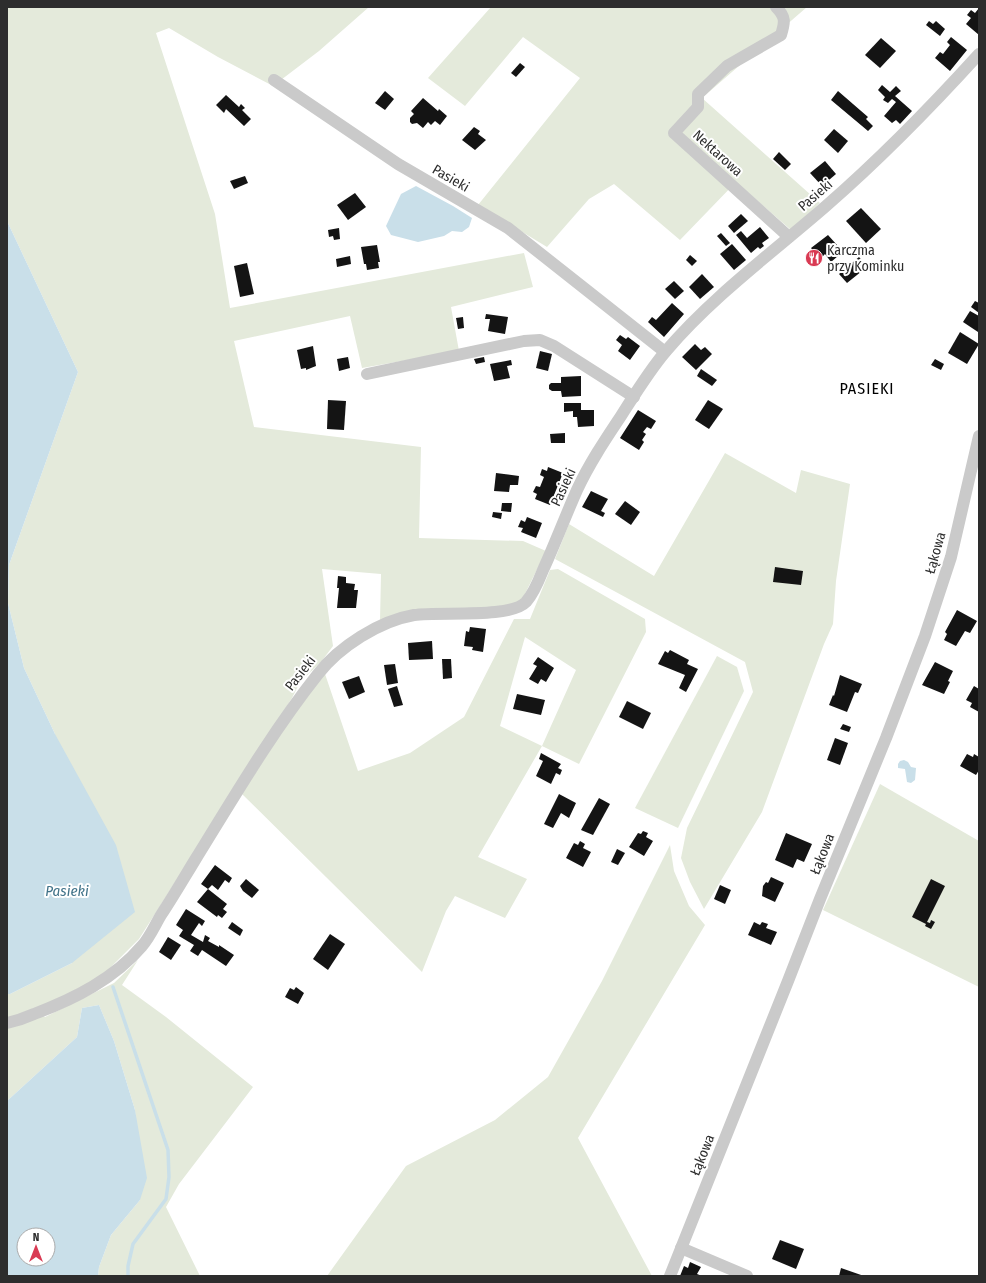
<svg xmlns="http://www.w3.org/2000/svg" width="986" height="1283" font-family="'Fira Sans Condensed',sans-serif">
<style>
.green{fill:#e4eadb;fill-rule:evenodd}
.water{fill:#c9dfe9;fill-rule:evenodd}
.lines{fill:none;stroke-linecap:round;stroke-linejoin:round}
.stream{stroke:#c9dfe9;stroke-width:3.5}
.building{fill:#141414}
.street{stroke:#cacaca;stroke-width:12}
.labels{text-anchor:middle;stroke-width:4;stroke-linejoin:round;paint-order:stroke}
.street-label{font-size:14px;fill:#2d2d2d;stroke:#fff}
.poi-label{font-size:14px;fill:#2d2d2d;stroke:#fff;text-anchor:start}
.water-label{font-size:15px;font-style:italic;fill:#417389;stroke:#fff}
.quarter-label{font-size:16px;letter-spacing:1px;fill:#000;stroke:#fff}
</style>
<rect width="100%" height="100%" fill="#fff"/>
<g class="green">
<path d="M7,7H369L319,51L273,86L218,57L169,28L156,33L215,214L230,308L524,253L533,287L451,307L459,351L362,368L350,316L234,341L254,427L421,447L419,538L523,541L546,551L522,600L505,607L380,621L381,574L322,569L333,646L321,662L300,682L292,698L139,939L102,976L35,1011L45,1017L114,983L138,960L122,985L166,1017L253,1087L179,1184L166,1207L200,1276H98L99,1267L111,1235L140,1200L135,1110L114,1041L99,1005L82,1008L77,1037L7,1101V994H10L72,963L55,734L24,668L8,603L9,565L78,372L7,221Z"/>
<path d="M491,7H807L702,98L820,203L791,230L736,182L680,240L614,184L589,199L547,247L478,205L580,78L523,37L465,106L428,78Z"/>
<path d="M725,453L796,493L801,470L850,484L836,581L833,624L824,644L762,812L704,909L690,882L681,858L687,828L753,692L745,662L555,559L569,524L654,576Z"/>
<path d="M558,569L645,619L646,632L579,764L542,746L478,857L527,879L505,918L455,896L446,911L422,972L242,794L293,714L324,671L358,771L410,753L464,717L514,619H530L550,570ZM525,637L576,670L542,746L500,726Z"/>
<path d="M717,656L737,667L744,691L678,828L635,808Z"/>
<path d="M880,784L979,841V987L823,910Z"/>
<path d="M670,845L674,871L689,906L705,925L578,1138L652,1276H327L406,1166L495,1120L548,1077L602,981Z"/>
</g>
<g class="water">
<path d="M416,186L453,206L472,218L469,227L462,232L452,231L444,236L418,242L391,235L386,226L401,194Z"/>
<path d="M7,221L78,372L9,565L8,603L24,668L55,734L116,845L135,912L72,963L10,994H7Z"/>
<path d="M904,760L908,762L911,767L916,768L915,780L911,783L907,782L905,769L898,768V764L900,761Z"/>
<path d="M99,1005L114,1041L135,1110L147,1178L140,1200L111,1235L99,1267L98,1276H7V1101L77,1037L82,1008ZM24,1235H48V1259H24Z"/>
</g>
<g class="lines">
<path class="stream" d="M113,987L168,1150L169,1177L166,1199L133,1244L128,1266V1276"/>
</g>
<g class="building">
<path d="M979,8V35L966,24L971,18L967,15L971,10L975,13Z"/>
<path d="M929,21L933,24L936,21L945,29L940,36L926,25Z"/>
<path d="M951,37L967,50L950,71L935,58L940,52L943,54L950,45L947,42Z"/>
<path d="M881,38L896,51L880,68L865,55Z"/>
<path d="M520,63L525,67L516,77L511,73Z"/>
<path d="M882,85L890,92L896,86L901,91L895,96L912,111L900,124L896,120L892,123L884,116L896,102L892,99L888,103L883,100L885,97L878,90Z"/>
<path d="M385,91L394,99L385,110L375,103Z"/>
<path d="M838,91L868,117L866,119L873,126L868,131L831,100Z"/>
<path d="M226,95L239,107L241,104L245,108L242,110L251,119L244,126L226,109L224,113L216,105Z"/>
<path d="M423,98L438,111L439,109L447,116L440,125L435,121L431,125L428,122L423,128L417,123L412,124L410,122V118L414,114L411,111Z"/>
<path d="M474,127L480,131L478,134L486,140L475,150L462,140Z"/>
<path d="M834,129L848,141L838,153L824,140Z"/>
<path d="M779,152L791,164L785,170L773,159Z"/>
<path d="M825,161L836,174L822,186L810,173Z"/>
<path d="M245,176L248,183L234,189L230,181Z"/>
<path d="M355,193L366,207L348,220L337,205Z"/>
<path d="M861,208L881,229L866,243L846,221Z"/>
<path d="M741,214L748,221L734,233L728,226Z"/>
<path d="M760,227L769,238L762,243L764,246L760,249L758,247L751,253L736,235L741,231L747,238Z"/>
<path d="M339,228L340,239L334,240L333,236L329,237L328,230Z"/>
<path d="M721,233L730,243L726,246L717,236Z"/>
<path d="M828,235L837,245L832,249L838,256L831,262L825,254L820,259L811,248Z"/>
<path d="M732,244L746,260L734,270L720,254Z"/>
<path d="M377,245L380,262H378L379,268L367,270L366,264H364L361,247Z"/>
<path d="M690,255L697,261L692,266L686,260Z"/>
<path d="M350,256L351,264L337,267L336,259Z"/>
<path d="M859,257L867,267L847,283L839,274Z"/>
<path d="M247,263L254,294L240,297L234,266Z"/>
<path d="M702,274L714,287L700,299L689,287Z"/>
<path d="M674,281L684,291L675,299L665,289Z"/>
<path d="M975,301L979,303V313L971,307Z"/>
<path d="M672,303L684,314L664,337L648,322L652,317L656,320Z"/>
<path d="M970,311L979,316V329L978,332L963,322Z"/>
<path d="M486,314L508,317L505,334L488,331L490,319H485Z"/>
<path d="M463,317L464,328L458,329L456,318Z"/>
<path d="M960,332L979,344L967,364L948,353Z"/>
<path d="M620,335L626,339L628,337L640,346L630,360L618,351L622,345L616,340Z"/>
<path d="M695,344L701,350L705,347L712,354L696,370L682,357Z"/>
<path d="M313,346L316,366L306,370V368L301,369L297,350Z"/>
<path d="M540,351L552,354L548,371L536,368Z"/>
<path d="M348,357L350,368L339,371L337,359Z"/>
<path d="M484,357L485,362L476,364L474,359Z"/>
<path d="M935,359L944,364L941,370L931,365Z"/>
<path d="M511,360L512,365L507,366L510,378L494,381L490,364Z"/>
<path d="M701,369L717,380L712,386L697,376Z"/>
<path d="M581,376V396L562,397L561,391H552L549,389V385L551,383H561V377Z"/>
<path d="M328,400L346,401L344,430L327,429Z"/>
<path d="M708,400L723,409L709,429L695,420Z"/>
<path d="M564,403H581V410H594V426L578,427L577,417H573V411L564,412Z"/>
<path d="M638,410L656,421L651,429L647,427L643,432L646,434L642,440L644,442L639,450L620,438Z"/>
<path d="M565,433V443H551L550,434Z"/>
<path d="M548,467L563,473L550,505L535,499L537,494L533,492L536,486L540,487L544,477L540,475L542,469L547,471Z"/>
<path d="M496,473L519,476L518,485H510L509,492L494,491Z"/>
<path d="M591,491L608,499L601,511L605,513L603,517L582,507Z"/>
<path d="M625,501L640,512L631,525L615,514Z"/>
<path d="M502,503H512L511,512L501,511Z"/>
<path d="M493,512L502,513L501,519L492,517Z"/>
<path d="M527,517L542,523L536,538L521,532L523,528L518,527L521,520L525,522Z"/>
<path d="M775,567L803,571L801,585L773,582Z"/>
<path d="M338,576L346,577V583L355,584L354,590H358L356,608H337L339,588H337Z"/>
<path d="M957,610L977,621L970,633L965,631L956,646L944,640L947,634L945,632Z"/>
<path d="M470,627L486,629L483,652L472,650L473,647L464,646L466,631L469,632Z"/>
<path d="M432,641L433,659L409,660L408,643Z"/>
<path d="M670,650L689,660L687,664L698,669L686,692L679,688L685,675L658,664L665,651L668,653Z"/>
<path d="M538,657L554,668L546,682L541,679L538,684L529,679L537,666L533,664Z"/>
<path d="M442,659H451L452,678L443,679Z"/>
<path d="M935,662L953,671L948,681L950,682L944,694L922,685Z"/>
<path d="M395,664L398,683L387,685L384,665Z"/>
<path d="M840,675L862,684L858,693L855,692L847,712L829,705L833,695L834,696Z"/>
<path d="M359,676L365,692L349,699L342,682Z"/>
<path d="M397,686L403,705L394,707L388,689Z"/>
<path d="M974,686L979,689V712L970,707L972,703L966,700Z"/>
<path d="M517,694L545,700L541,715L513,709Z"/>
<path d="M627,701L651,713L643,729L619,717Z"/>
<path d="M843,724L851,727L849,732L840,729Z"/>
<path d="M835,738L848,743L840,765L827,760Z"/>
<path d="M541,753L561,764L558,768L562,770L560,775L556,773L551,784L536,776L543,761L539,759Z"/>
<path d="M967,754L973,757L974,754L979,757V770L976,775L960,766Z"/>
<path d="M559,794L576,803L569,818L561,813L553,828L544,824Z"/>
<path d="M599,798L610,804L593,835L581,830Z"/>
<path d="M643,831L648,833L646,837L653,841L644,856L629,847L638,833L641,834Z"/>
<path d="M786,833L812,844L804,862L797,859L793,868L775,860Z"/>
<path d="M580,841L585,844L583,848L591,852L583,867L566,858L574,843L578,845Z"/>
<path d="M617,849L625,853L618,865L611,862Z"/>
<path d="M215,865L232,878L229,883L225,880L218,890L212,885L208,889L201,884Z"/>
<path d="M771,877L784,883L775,902L762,896L763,886L766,882L768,883Z"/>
<path d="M246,879L259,890L252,898L243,891L240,886Z"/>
<path d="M931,879L945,886L927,922L930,923L931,920L935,922L931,929L925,926L926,924L912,917Z"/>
<path d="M720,885L731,890L725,904L714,899Z"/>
<path d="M208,889L227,904L223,909L227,912L222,918L218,915L217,917L197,902Z"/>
<path d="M186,909L205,921L202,926L199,923L191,935L203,942L205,935L210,938L208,941L219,947V945L234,955L226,966L202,950L198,956L190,951L194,945L179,936L183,930L176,925Z"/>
<path d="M232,922L243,930L240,936L228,928Z"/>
<path d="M754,922L760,925L762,922L768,924L766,928L777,932L771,945L748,935Z"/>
<path d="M330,934L345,944L328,970L313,959Z"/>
<path d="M168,937L181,945L171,960L159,952Z"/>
<path d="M296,987L304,993L298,1004L285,997L290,988L294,990Z"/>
<path d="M780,1240L804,1249L796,1269L772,1259Z"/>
<path d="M690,1262L701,1267L697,1274L702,1276H680L684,1266L688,1268Z"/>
<path d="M841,1268L864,1276H839Z"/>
</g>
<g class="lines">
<g class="street">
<path d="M776,7C786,17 785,22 781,35L727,66L698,94V107L674,133L789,237"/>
<path d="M274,80L398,164L508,228L665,352"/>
<path d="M367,374L524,341L540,340L554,346L634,397"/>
<path d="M7,1023C16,1021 25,1018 34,1014C74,999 114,979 142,946C150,937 155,925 161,915C173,897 184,878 195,860C234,797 272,732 318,674C339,647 379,621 414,615C440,611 510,619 526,602C534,593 539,580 543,570C555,544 565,517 577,490C589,464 605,440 621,416C635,394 649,371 666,351C713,296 772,253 826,206C880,159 930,108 979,54"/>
<path d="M681,1248L747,1276"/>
<path d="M670,1276L788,981L820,899L886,738L925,636L951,557L979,436"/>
</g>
</g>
<defs>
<symbol id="restaurant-disc" viewBox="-11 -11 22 22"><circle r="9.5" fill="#d93a53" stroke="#fff"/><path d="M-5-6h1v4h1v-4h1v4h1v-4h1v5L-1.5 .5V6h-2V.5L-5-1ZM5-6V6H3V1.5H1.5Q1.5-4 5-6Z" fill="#fff"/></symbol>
</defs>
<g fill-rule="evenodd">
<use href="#restaurant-disc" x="804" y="248" width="20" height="20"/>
</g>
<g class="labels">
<g class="street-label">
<text transform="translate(718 153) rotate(42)" y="5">Nektarowa</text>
<text transform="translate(451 178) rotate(30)" y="5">Pasieki</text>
<text transform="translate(815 195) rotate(-41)" y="5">Pasieki</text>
<text transform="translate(563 487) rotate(-65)" y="5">Pasieki</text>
<text transform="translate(935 553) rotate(-74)" y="5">Łąkowa</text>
<text transform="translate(300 673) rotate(-52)" y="5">Pasieki</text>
<text transform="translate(822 854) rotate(-68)" y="5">Łąkowa</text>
<text transform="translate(702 1155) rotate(-68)" y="5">Łąkowa</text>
</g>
<g class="poi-label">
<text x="827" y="255">Karczma<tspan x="827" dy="16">przy Kominku</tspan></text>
</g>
<g class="water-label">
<text x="67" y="896">Pasieki</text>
</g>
<g class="quarter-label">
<text x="867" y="394">PASIEKI</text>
</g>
</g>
<rect width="986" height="1283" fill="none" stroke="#2d2d2d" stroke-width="16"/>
<g transform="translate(36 1247)"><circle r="19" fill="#ffffff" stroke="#ababab"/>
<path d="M0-3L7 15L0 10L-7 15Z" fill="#d93a53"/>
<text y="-6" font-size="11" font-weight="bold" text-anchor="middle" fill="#2d2d2d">N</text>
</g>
</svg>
